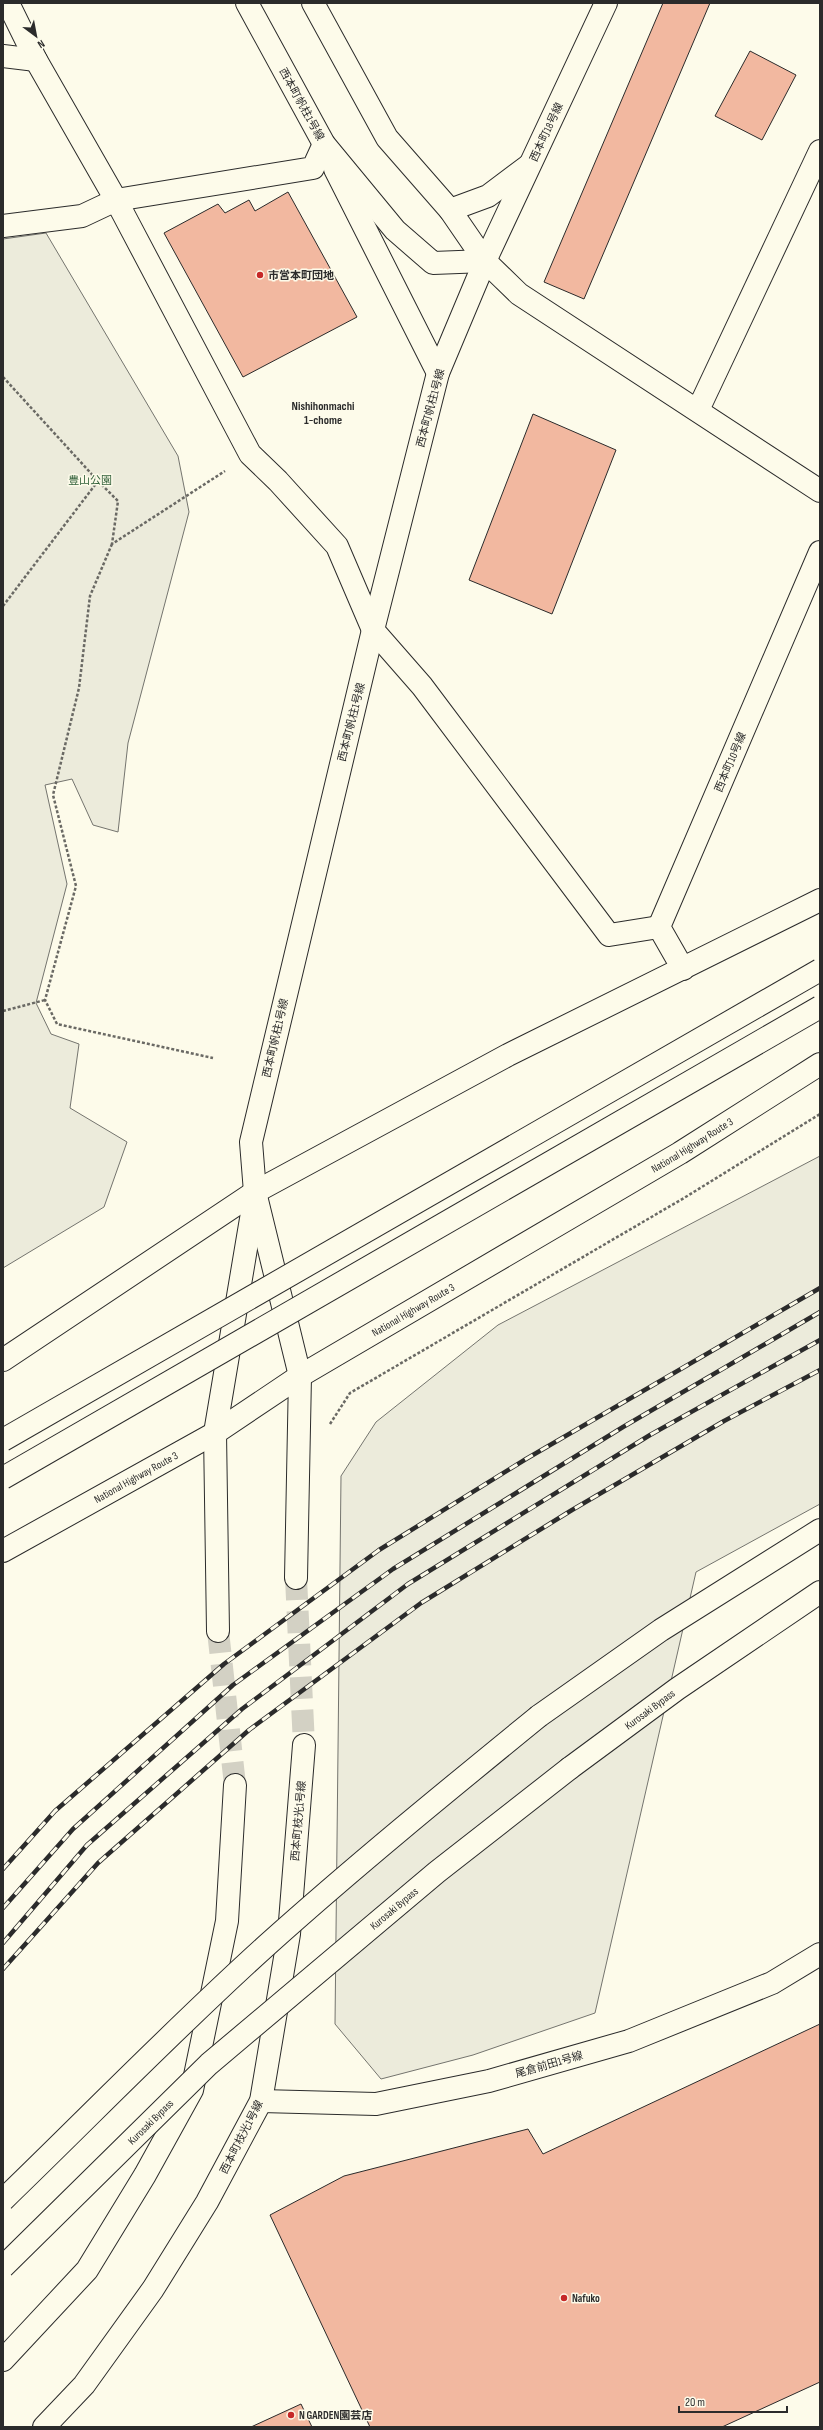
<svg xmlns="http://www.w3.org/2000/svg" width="823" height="2430" font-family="'Sofia Sans Condensed','Noto Sans JP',sans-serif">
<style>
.green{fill:#ecebdb;stroke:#74746e}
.building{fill:#f2b8a0;stroke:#2b2b2b}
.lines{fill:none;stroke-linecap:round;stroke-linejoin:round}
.minor-tunnel{stroke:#d3d1c4;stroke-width:22;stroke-dasharray:22 11;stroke-linecap:butt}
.minor-casing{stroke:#2b2b2b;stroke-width:24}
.highway-casing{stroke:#2b2b2b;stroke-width:24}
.path{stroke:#6a6964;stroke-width:2.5;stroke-dasharray:3 2;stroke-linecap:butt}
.minor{stroke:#fdfbea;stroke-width:22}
.highway{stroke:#fdfbea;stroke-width:22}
.rail-casing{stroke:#2b2b2b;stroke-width:4.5}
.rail{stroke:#fdfbea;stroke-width:3;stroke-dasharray:9;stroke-linecap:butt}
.highway-bridge-casing{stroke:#2b2b2b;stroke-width:24;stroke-linecap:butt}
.highway-bridge{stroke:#fdfbea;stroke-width:22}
.poi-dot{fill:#c62828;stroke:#fdfbea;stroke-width:1.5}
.labels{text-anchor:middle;stroke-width:3;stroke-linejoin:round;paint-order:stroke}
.street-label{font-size:11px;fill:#2b2b2b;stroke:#fdfbea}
.poi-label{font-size:11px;font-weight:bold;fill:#2b2b2b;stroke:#fdfbea;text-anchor:start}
.park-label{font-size:11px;fill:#34623c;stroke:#fdfbea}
.neighbourhood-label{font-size:12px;font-weight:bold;fill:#2b2b2b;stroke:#fdfbea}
</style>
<rect width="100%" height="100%" fill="#fdfbea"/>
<g class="green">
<path d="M46,233L178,456L189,512L128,743L118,832L93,825L72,779L45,785L67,884L36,1003L51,1034L79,1044L70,1108L127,1142L104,1207L3,1268V239Z"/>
<path d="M820,1156V1504L696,1572L595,2013L473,2055L381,2079L335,2024L341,1476L376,1422L498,1325Z"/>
</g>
<g class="building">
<path d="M663,3H710L584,299L544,282Z"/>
<path d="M750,51L796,75L762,140L715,116Z"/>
<path d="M288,192L357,317L243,377L164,233L218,204L225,213L249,200L255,211Z"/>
<path d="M533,414L616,450L552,614L469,580Z"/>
<path d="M820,2024V2382L722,2427H370L270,2215L344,2176L528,2129L543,2154Z"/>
<path d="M301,2404L312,2427H251Z"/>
</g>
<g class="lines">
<g class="minor-tunnel">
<path d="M296,1578L304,1745"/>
<path d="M218,1631L235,1785"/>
</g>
<defs>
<g id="minor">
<path d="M8,3L36,60L116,200L250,454L278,481L337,546L373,630L422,686L609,935L659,927"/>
<path d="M247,3L324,144L395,230L433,263L485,261"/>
<path d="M313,3L387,138L450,210L485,261L519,294L820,491"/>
<path d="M3,56L36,60"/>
<path d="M335,169L438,373"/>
<path d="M450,210L488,196L528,166"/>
<path d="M3,226L82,216L116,200L313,168L324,144"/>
<path d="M698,410L820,151"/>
<path d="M683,969L659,927L820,552"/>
<path d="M296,1578L300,1376L255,1192L251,1142L373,630L438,373L485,261L606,3"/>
<path d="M218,1631L215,1433L254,1201"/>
<path d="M261,2101L376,2104L489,2081L629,2041L772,1983L820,1954"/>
<path d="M3,2360L87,2270L145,2175L192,2090L227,1921L235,1785"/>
<path d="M44,2427L84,2385L153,2289L207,2202L261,2101L289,1934L304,1745"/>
</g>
<g id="highway">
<path d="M3,1360L255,1192L508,1055L820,900"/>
<path id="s1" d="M3,1551L215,1433L300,1376L680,1153L820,1064"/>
<path d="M539,1716L661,1630L820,1530"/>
<path id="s2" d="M570,1768L677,1689L820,1592"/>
</g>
</defs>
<use href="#minor" class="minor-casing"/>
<use href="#highway" class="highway-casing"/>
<g class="path">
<path d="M3,377L98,481L3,606"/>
<path d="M98,481L118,501L112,544L225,471"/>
<path d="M112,544L90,596L79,688L53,795L76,886L45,1000L57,1024L213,1058"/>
<path d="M3,1011L45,1000"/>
<path d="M330,1424L350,1393L684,1198L820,1114"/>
</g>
<use href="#minor" class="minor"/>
<use href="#highway" class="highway"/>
<defs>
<g id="rail">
<path d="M3,1869L55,1811L224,1664L379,1550L526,1459L820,1288"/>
<path d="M3,1908L73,1829L233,1685L393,1569L623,1427L820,1312"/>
<path d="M3,1943L87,1845L242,1709L408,1584L650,1435L820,1340"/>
<path d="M3,1969L98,1863L249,1730L421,1603L572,1510L724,1421L820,1370"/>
</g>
</defs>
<use href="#rail" class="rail-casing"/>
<use href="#rail" class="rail"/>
<defs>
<g id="highway-bridge">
<path d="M3,1440L820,970"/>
<path d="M3,1478L820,1007"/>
<path d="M3,2200C91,2115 176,2027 267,1945C355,1866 447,1791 539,1716"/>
<path id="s3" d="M3,2267L209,2064L437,1872L570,1768"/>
</g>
</defs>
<use href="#highway-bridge" class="highway-bridge-casing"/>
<use href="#highway-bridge" class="highway-bridge"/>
</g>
<g class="poi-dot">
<circle cx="260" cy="275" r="4"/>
<circle cx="564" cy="2298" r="4"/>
<circle cx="291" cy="2415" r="4"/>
</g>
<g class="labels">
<g class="street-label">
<text transform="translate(302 104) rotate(61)" y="4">西本町帆柱1号線</text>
<text transform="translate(546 132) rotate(-65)" y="4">西本町18号線</text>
<text transform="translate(430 408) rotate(-75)" y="4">西本町帆柱1号線</text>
<text transform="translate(351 722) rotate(-76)" y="4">西本町帆柱1号線</text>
<text transform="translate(730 762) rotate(-67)" y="4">西本町10号線</text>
<text transform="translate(275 1038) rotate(-77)" y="4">西本町帆柱1号線</text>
<text dy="4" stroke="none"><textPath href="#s1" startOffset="800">National Highway Route 3</textPath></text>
<text dy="4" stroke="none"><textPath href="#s1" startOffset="476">National Highway Route 3</textPath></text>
<text dy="4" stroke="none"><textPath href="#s1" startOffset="152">National Highway Route 3</textPath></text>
<text dy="4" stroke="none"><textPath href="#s2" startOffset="99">Kurosaki Bypass</textPath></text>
<text transform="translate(298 1821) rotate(-85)" y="4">西本町枝光1号線</text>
<text dy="4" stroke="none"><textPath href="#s3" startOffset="531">Kurosaki Bypass</textPath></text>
<text transform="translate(549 2064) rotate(-16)" y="4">尾倉前田1号線</text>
<text dy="4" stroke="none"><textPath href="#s3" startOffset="207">Kurosaki Bypass</textPath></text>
<text transform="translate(241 2137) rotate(-63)" y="4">西本町枝光1号線</text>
</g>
<g class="poi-label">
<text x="268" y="279">市営本町団地</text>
<text x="572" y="2302">Nafuko</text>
<text x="299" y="2419">N GARDEN園芸店</text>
</g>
<g class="park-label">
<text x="90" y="484">豊山公園</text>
</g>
<g class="neighbourhood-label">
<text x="323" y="410">Nishihonmachi<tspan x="323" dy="14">1-chome</tspan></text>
</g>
</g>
<rect width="823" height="2430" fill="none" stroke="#2b2b2b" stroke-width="8"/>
<g transform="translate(36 36) rotate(148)" stroke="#fdfbea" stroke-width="3" paint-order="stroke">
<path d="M0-3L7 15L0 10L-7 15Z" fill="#2b2b2b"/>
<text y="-6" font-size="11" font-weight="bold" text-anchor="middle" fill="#2b2b2b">N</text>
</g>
<path d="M679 2406v6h108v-6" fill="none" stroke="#2b2b2b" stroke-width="2"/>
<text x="685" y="2406" font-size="12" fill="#2b2b2b" stroke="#fdfbea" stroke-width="3" paint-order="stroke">20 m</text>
</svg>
